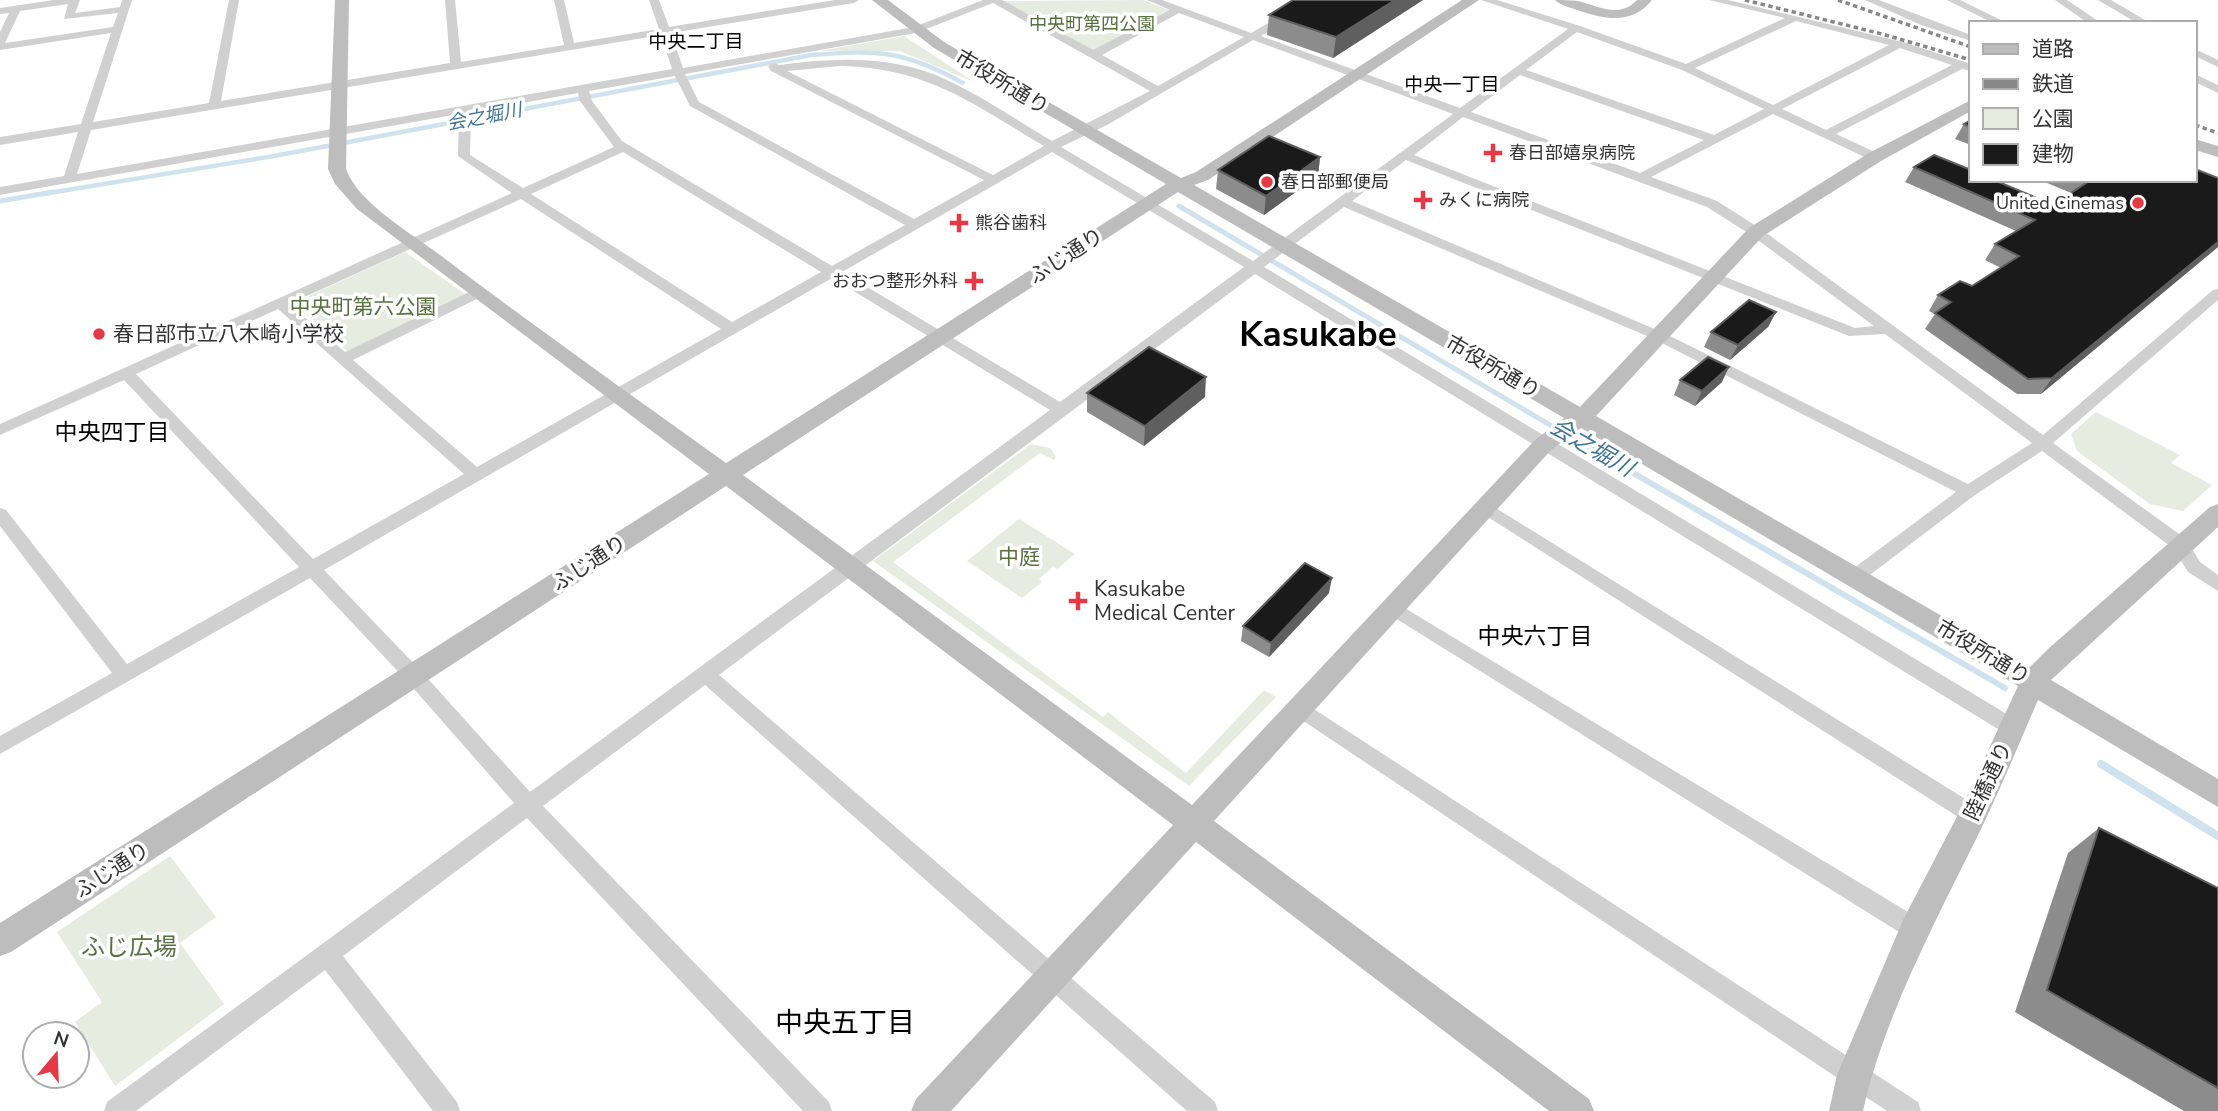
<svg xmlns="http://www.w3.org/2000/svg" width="2218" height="1111" font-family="'Nunito Sans','Noto Sans JP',sans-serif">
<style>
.green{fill:#e6ecdf}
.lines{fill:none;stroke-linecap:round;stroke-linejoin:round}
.stream-far3{stroke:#cfe2ee;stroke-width:4.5}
.stream-far2{stroke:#cfe2ee;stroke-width:5}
.stream-far1{stroke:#cfe2ee;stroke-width:6}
.stream{stroke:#cfe2ee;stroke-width:8}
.street{fill:#d0d0d0;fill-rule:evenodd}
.secondary{fill:#bdbdbd;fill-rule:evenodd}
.rail{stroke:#888;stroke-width:3.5;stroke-dasharray:4.5 3.5;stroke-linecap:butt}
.wall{fill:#8c8c8c}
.shaded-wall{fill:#5f5f5f}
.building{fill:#1a1a1a;stroke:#5f5f5f;stroke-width:2}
.poi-dot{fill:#e63946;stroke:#fff;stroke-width:2.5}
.labels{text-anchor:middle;stroke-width:7;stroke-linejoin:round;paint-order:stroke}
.far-park-label{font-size:18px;fill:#56703f;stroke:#fff}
.far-poi-label{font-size:18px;fill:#333;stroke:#fff;text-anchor:start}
.far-neighbourhood-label{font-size:19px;fill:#000;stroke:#fff}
.far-water-label{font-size:19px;font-style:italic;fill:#3f7597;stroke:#fff}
.street-label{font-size:21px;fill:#333;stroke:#fff}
.park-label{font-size:21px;fill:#56703f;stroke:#fff}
.poi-label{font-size:21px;fill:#333;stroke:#fff;text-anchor:start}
.neighbourhood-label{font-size:23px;fill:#000;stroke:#fff}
.water-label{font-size:23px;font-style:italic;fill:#3f7597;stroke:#fff}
.near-park-label{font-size:24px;fill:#56703f;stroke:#fff}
.near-neighbourhood-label{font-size:28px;fill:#000;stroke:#fff}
.town-label{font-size:35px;font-weight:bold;fill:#000;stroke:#fff}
</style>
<rect width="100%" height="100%" fill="#fff"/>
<g class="green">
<path d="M1143,0L1171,11L1093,53L1001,1Z"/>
<path d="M904,36L974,82L900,51H820Z"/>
<path d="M405,252L465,294L347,351L293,303Z"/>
<path d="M2096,412L2180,455L2171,463L2212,485L2183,511L2150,504L2077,451L2071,434Z"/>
<path d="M1031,444L1050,448L1056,457L1054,460L1040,453L893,562L1103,717L1108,712L1186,773L1264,690L1276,697L1189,786L873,561Z"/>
<path d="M1019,519L1075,554L1057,569L1053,567L1039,579L1042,582L1022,598L967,561Z"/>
<path d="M170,856L216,917L180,943L224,1004L115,1086L75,1022L102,1002L57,932Z"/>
</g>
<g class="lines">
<path class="stream-far3" d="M43,194L274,156L811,55C877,50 904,50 963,83"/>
<g class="stream-far2">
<path d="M0,201L53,192"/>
<path d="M1179,206L1567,435"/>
</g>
<path class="stream-far1" d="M1564,433L2005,688"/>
<path class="stream" d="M2101,764L2218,836"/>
<g class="street">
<path d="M54,0H80L75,13L120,7L122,0H132L93,122L209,103L229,0H239L221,101L450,63L445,0H455L461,62L564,45L554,0H564L574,43L659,29L649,0H659L669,27L835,0H859L854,3L671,33L683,68L914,27L983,0H1002L1093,50L1170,10L1147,0H1162L1251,33L1309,0H1321L1261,36L1460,108L1568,29L1481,0H1497L1580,26L1686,64L1785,18L1709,0H1728L1903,42L1971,64V71L1962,69L1836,134L1879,154V160H1871L1773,114L1651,177L1717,201L1761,229L2043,435L2213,290L2218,289V300L2053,443L2186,539L2200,562L2218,575V591L2188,572L2174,549L2042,451L1975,495L1862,581H1850L1847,576L1850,571L1956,492L1654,339L1344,207L1264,267L2020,722L2023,728L2020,734L2013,736L2006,734L1255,274L719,675L1215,1102L1218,1111H1187L705,685L543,806L829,1102L832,1111H803L527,818L343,956L457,1102L460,1111H433L325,970L136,1111H104L107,1102L514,803L407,681L310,578L0,754V736L112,673L0,526V508L6,510L127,664L299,567L124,380L0,435V424L512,193L458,156L459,114L0,195V187L64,176L78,132L0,145V137L81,124L111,33L0,50V32L9,13L0,14V8ZM993,3L1150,91L1052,141C1018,121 985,98 949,81C897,55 835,57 779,65L774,63L768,66L771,71L984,180L914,219L699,102L685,74L916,33ZM68,4L64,19L118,13L113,27L5,43L20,11ZM1179,13L1244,37L1158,86L1102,55ZM1796,21L1889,45L1773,105L1695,68ZM1577,32L1682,70L1764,109L1714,135L1526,70ZM661,35L672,69L77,174L91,130ZM1253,40L1453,114L1253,261L1061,147L1107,125ZM1900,48L1952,65L1826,130L1782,109ZM840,66C928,68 971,103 1044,146L993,175L787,71ZM1520,75L1704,140L1640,173L1471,112ZM675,76L690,106L905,225L832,266L622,141L592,101L589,91ZM578,93L580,101L614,147L523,188L470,155L471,112ZM1463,117L1707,207L1751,235L1874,326L1855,328L1414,155ZM623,152L821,272L732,322L531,194ZM1052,152L1244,267L1060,402L842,272ZM1406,160L1849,336L1885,334L2032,443L1968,484L1664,333L1352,201ZM521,199L721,329L477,467L353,360L483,296V290H473L345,352L289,304ZM832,278L1050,410L530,792L421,671L324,570ZM278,309L464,474L313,559L136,374Z"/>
<path d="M1865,0H1879L1971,35V41L1921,25Z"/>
<path d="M1947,0H1960L2007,23H1993Z"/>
<path d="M2055,0H2067L2101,23H2088Z"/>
<path d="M2098,0H2111L2150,23H2137Z"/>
<path d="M2195,49L2218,60V67L2195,56Z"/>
<path d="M2195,74L2218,85V93L2195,82Z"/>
<path d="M1486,502L1980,808L1983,815L1980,822L1973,824L1966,822L1480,512L1478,508Z"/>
<path d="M1393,601L1923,921L1926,929L1923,937L1915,940L1907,937L1387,613L1384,608L1387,603Z"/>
<path d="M1300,700L1918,1102L1921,1111H1887L1293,714L1290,708L1293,702Z"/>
</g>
<g class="secondary">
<path d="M335,0H349L346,169C358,203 411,233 440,255C534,326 630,394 726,463L1166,184L934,48L872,0H888L944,42L1181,178L1196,172L1462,0H1479L1208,180L1194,185L1580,407L1749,228L1869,153L1971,100V111L1881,161L1763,236L1596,416L2030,667L2048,649L2210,507L2218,504V527L2051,680L2218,779V807L2038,700C2020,742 2002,785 1982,827C1939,915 1884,1015 1863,1111H1829L1837,1075L1904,918L1962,807L2018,686L1581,428L1551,450L1214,821L1589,1099L1594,1111H1549L1196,842L951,1111H911L916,1099L1173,825L726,486L11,952L0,956V923L709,474L357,209L335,184L328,169ZM1178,192L1564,418L1535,440L1192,805L743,475Z"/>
<path d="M1555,0C1562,0 1571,0 1578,1C1599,6 1619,19 1637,0H1652C1633,24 1607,20 1580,11C1572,8 1561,6 1555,0Z"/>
<path d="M2195,139L2218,146V157L2195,150Z"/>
</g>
<g class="rail">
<path d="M1745,0L1882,34L1971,60"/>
<path d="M1838,0L1971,47"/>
<path d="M2195,125L2218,133"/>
</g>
</g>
<g class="wall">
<path d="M1293,0H1423L1333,58L1267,35L1269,15Z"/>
<path d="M1971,120V145L1955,139L1964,124Z"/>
<path d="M1320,157L1318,176L1264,215L1216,189L1218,170Z"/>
<path d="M1914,167L2053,205L2071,193L2040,180H2195L2218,178V247L2041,394H2017L1925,329L1935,314L1929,311L1938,295L1972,286L2001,268L1985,260L1995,244L2016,231L1905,182Z"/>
<path d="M1776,312L1768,327L1730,360L1704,347L1711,332Z"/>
<path d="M1680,380L1722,382L1695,406L1674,395Z"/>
<path d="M1087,393L1205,397L1144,446L1087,412Z"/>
<path d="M1329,593L1269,657L1241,641L1243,626Z"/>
<path d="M2099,828L2218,888V1111H2184L2015,1012L2068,853Z"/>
</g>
<g class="shaded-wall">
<path d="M1395,0H1423L1333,58L1336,37Z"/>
<path d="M1320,157L1318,176L1264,215L1266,196Z"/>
<path d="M2218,242V247L2041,394L2052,378Z"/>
<path d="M1776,312L1768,327L1730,360L1738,345Z"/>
<path d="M1729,367L1722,382L1695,406L1702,391Z"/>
<path d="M1206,377L1205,397L1144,446L1145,426Z"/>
<path d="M1332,578L1329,593L1269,657L1271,643Z"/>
</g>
<g class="building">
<path d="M1293,0H1395L1336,37L1269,15Z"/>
<path d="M1971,120V127L1964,124Z"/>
<path d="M1269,136L1320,157L1266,196L1218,170Z"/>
<path d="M1934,155L1971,170V180H1994L2053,205L2089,181L2086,180H2195V169L2218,178V242L2052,378L2028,379L1935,313L1951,302L1938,295L1960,281L1972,286L2019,256L1995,244L2035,220L1914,167Z"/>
<path d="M1749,300L1776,312L1738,345L1711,332Z"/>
<path d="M1149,347L1206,377L1145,426L1087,393Z"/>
<path d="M1708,357L1729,367L1702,391L1680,380Z"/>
<path d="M1305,563L1332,578L1271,643L1243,626Z"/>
<path d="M2099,828L2218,888V1088L2047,990Z"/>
</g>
<g class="poi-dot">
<path d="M1489.5 142.5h7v7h7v7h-7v7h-7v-7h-7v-7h7z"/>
<circle cx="1267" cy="182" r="7"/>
<path d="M1419.5 189.5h7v7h7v7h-7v7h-7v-7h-7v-7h7z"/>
<circle cx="2138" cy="203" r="7"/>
<path d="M955.5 212.5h7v7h7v7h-7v7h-7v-7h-7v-7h7z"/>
<path d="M970.5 270.5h7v7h7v7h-7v7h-7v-7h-7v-7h7z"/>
<circle cx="99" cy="334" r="7"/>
<path d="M1074.5 590.5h7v7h7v7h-7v7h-7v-7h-7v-7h7z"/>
</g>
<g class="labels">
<g class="far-park-label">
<text x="1092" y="30">中央町第四公園</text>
</g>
<g class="far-poi-label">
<text x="1509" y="159">春日部嬉泉病院</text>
<text x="1281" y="188">春日部郵便局</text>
<text x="1439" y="206">みくに病院</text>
<text x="2124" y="209" text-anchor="end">United Cinemas</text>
<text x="975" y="229">熊谷歯科</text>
<text x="958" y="287" text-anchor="end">おおつ整形外科</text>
</g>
<g class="far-neighbourhood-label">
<text x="696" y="48">中央二丁目</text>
<text x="1452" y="91">中央一丁目</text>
</g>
<g class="far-water-label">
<text transform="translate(484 116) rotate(-11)" y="7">会之堀川</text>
</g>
<g class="street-label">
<text transform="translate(1002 82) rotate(31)" y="7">市役所通り</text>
<text transform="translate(1066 256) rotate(-33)" y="7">ふじ通り</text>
<text transform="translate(1493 367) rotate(30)" y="7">市役所通り</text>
<text transform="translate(589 563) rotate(-33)" y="7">ふじ通り</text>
<text transform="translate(1983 652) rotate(31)" y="7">市役所通り</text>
<text transform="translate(1988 781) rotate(-65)" y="7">陸橋通り</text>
<text transform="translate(112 870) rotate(-33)" y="7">ふじ通り</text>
</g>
<g class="park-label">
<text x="363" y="314">中央町第六公園</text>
<text x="1019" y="564">中庭</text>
</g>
<g class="poi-label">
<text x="113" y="341">春日部市立八木崎小学校</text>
<text x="1094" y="596">Kasukabe<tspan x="1094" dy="24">Medical Center</tspan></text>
</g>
<g class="neighbourhood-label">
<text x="112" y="440">中央四丁目</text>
<text x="1535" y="644">中央六丁目</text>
</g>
<g class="water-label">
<text transform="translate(1592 447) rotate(30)" y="8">会之堀川</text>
</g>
<g class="near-park-label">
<text x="129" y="955">ふじ広場</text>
</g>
<g class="near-neighbourhood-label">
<text x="845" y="1032">中央五丁目</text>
</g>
<g class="town-label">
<text x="1318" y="346">Kasukabe</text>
</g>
</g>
<rect x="1969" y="21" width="228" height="161" fill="#ffffff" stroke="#adadad" stroke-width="2"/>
<rect x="1983" y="44" width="35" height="10" fill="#bdbdbd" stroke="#adadad" stroke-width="2"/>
<text x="2032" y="56" font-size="21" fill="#333333">道路</text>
<rect x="1983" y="79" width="35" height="10" fill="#888888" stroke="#adadad" stroke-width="2"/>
<text x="2032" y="91" font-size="21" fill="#333333">鉄道</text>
<rect x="1983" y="108" width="35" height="21" fill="#e6ecdf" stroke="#adadad" stroke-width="2"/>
<text x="2032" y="126" font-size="21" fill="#333333">公園</text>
<rect x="1983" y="144" width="35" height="21" fill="#1a1a1a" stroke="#adadad" stroke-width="2"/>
<text x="2032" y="161" font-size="21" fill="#333333">建物</text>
<g transform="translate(56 1055) rotate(19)"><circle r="33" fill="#ffffff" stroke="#adadad" stroke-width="2"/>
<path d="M0-5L12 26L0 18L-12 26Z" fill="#e63946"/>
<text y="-10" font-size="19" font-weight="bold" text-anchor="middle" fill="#333333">N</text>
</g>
</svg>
